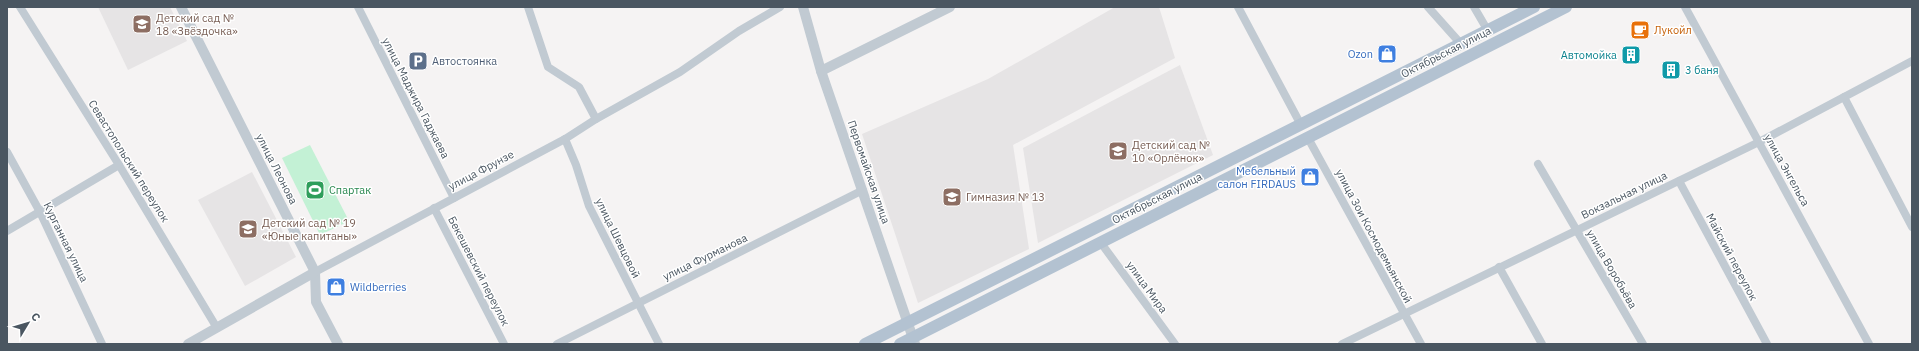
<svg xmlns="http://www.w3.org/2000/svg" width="1919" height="351" font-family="'IBM Plex Sans',sans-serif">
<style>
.education{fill:#e6e4e5}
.green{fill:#c3f1d5}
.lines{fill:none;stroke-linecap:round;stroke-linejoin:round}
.minor{stroke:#c1cad2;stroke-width:8}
.tertiary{stroke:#c1cad2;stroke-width:10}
.primary{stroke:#b3c2d1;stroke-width:12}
.labels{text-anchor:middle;stroke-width:3;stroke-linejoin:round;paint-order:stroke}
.education-label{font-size:11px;fill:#785e54;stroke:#fff;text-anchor:start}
.food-label{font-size:11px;fill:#c56008;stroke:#fff;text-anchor:start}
.street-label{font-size:11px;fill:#4a5661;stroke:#fff}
.shop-label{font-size:11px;fill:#366cbe;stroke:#fff;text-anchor:end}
.culture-label{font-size:11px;fill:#0d838f;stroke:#fff;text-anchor:end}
.service-label{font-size:11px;fill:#4e5e75;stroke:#fff;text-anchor:start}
.leisure-label{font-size:11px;fill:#27864d;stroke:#fff;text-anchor:start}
</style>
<rect width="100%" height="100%" fill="#f5f3f3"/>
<g class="education">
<path d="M98,7H170L187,41L128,70Z"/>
<path d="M1115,7H1159L1175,58L1013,145L1029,249L918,303L862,134L988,79Z"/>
<path d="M1180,65L1213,155L1038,243L1023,148Z"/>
<path d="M252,172L296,257L245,286L198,200Z"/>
</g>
<path class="green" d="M310,145L349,221L320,235L282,158Z"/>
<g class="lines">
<g class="minor">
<path d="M20,7L119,165L217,328"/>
<path d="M358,7L454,198"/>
<path d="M528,7L548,67L579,87L596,119"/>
<path d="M1238,7L1301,125"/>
<path d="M1428,7L1461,44"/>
<path d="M1474,7L1488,31"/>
<path d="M1685,7L1869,344"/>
<path d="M1844,97L1912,227"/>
<path d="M1308,138L1421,344"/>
<path d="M565,139L576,165L589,206L659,344"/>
<path d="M7,152L40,212L102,344"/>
<path d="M1538,164L1643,344"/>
<path d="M1679,181L1767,344"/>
<path d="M434,208L504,344"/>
<path d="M7,231L119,165"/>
<path d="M1101,243L1175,344"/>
<path d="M1499,267L1542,344"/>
<path d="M315,272L565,139L596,119L680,72L739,31L780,7"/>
<path d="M557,344L863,190"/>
<path d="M1342,344L1759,142L1912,61"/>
</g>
<g class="tertiary">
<path d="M181,7L315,272L316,302L338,344"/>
<path d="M803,7L821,71L915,344"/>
<path d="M821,71L950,7"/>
<path d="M188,344L315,272"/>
</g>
<g class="primary">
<path d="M865,344L1534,7"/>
<path d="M900,344L1566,7"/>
</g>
</g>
<defs>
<symbol id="school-square" viewBox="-11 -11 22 22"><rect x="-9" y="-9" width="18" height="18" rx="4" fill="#8d6e63" stroke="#fff"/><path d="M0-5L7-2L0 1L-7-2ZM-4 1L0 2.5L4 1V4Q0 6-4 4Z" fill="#fff"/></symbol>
<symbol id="cafe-square" viewBox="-11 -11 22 22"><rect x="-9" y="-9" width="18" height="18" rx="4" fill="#e8710a" stroke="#fff"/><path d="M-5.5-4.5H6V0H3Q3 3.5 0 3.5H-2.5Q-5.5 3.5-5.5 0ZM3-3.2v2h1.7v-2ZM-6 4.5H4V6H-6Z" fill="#fff"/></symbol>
<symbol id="shop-square" viewBox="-11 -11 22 22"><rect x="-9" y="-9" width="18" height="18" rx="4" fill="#3f7fe0" stroke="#fff"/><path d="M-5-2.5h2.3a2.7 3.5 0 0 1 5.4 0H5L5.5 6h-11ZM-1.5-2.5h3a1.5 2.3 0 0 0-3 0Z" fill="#fff"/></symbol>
<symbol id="building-square" viewBox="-11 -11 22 22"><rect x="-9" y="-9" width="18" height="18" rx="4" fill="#0f9aa8" stroke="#fff"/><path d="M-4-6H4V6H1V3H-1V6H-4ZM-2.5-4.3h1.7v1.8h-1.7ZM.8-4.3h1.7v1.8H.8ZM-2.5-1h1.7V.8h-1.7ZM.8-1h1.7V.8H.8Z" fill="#fff"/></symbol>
<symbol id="parking-square" viewBox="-11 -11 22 22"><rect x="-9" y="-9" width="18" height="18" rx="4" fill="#5c6f8a" stroke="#fff"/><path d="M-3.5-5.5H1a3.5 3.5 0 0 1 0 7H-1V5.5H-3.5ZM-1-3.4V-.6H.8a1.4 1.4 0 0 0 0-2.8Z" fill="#fff"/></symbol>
<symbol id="stadium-square" viewBox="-11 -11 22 22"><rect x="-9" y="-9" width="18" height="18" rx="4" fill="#2e9e5b" stroke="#fff"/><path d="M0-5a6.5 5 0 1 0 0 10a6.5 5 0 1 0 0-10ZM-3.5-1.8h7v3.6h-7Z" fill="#fff"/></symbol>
</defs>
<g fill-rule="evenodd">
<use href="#school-square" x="131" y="13" width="22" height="22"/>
<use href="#cafe-square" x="1629" y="19" width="22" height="22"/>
<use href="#shop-square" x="1376" y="43" width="22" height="22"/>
<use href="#building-square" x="1620" y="44" width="22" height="22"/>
<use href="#parking-square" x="407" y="50" width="22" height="22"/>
<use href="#building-square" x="1660" y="59" width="22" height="22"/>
<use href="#school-square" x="1107" y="140" width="22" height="22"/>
<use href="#shop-square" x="1299" y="166" width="22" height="22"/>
<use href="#stadium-square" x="304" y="179" width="22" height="22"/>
<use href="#school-square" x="941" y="186" width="22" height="22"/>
<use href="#school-square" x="237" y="218" width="22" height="22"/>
<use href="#shop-square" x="325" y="276" width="22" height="22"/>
</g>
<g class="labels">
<g class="education-label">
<text x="156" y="22">Детский сад №<tspan x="156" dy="13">18 «Звёздочка»</tspan></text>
<text x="1132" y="149">Детский сад №<tspan x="1132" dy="13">10 «Орлёнок»</tspan></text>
<text x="966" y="201">Гимназия № 13</text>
<text x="262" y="227">Детский сад № 19<tspan x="262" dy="13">«Юные капитаны»</tspan></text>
</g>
<g class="food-label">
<text x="1654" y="34">Лукойл</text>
</g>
<g class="street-label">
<text transform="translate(1446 52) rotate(-27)" y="4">Октябрьская улица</text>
<text transform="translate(416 98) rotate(63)" y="4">улица Маджира Гаджаева</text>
<text transform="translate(129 161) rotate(58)" y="4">Севастопольский переулок</text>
<text transform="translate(277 169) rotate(63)" y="4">улица Леонова</text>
<text transform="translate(481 170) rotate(-28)" y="4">улица Фрунзе</text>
<text transform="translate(1787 170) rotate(61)" y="4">улица Энгельса</text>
<text transform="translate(869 172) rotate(71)" y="4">Первомайская улица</text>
<text transform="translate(1624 195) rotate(-26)" y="4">Вокзальная улица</text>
<text transform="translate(1157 198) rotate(-27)" y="4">Октябрьская улица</text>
<text transform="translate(1374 236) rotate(62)" y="4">улица Зои Космодемьянской</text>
<text transform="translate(618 238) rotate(64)" y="4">улица Шевцовой</text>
<text transform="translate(66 242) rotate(64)" y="4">Курганная улица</text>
<text transform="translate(705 257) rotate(-26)" y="4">улица Фурманова</text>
<text transform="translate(1732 257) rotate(62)" y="4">Майский переулок</text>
<text transform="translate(1612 269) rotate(60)" y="4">улица Воробьёва</text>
<text transform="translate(479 271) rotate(63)" y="4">Бекешевский переулок</text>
<text transform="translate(1147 287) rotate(54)" y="4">улица Мира</text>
</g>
<g class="shop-label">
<text x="1373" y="58">Ozon</text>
<text x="1296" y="175">Мебельный<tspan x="1296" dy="13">салон FIRDAUS</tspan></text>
<text x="350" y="291" text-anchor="start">Wildberries</text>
</g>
<g class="culture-label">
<text x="1617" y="59">Автомойка</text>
<text x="1685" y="74" text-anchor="start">3 баня</text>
</g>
<g class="service-label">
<text x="432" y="65">Автостоянка</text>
</g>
<g class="leisure-label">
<text x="329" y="194">Спартак</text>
</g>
</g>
<rect width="1919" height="351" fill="none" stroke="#4a5661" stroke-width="16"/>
<g transform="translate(28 323) rotate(52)" stroke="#ffffff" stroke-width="3" paint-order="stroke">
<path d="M0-3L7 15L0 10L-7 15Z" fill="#4a5661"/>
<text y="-6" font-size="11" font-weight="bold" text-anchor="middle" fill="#4a5661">С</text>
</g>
</svg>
